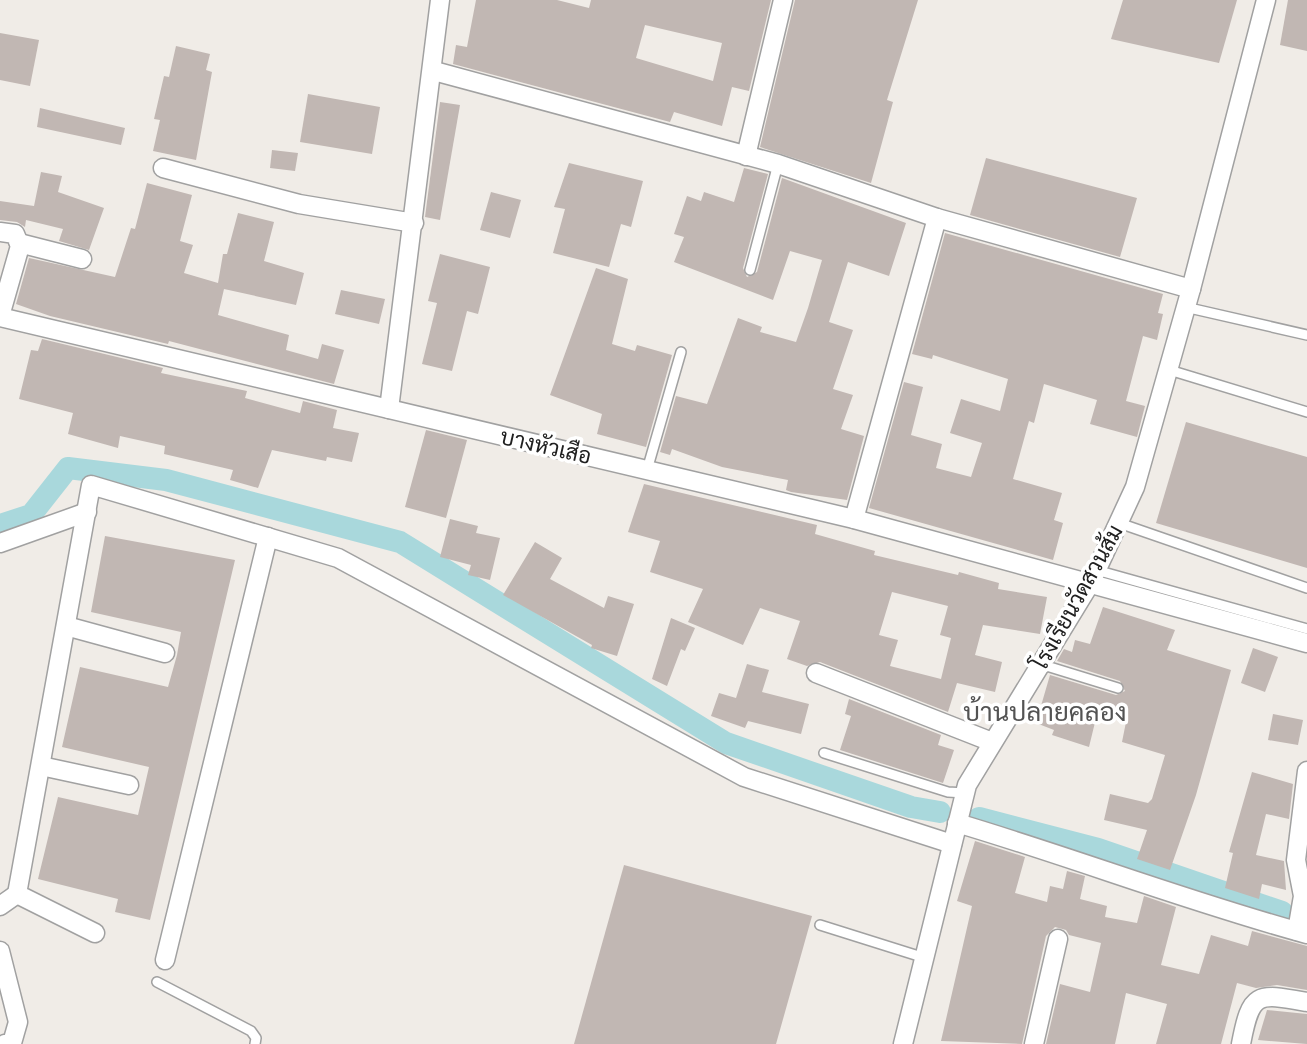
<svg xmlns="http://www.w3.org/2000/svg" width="1307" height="1044" font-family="Commissioner,Sarabun,sans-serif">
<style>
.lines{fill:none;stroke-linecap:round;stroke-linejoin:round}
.canal{stroke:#a9d8dc;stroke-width:22}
.building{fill:#c1b7b3;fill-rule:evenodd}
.lane-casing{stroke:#a1a1a1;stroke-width:12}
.street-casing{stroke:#a1a1a1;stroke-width:21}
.lane{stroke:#fff;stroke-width:9}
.street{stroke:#fff;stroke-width:18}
.labels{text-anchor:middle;stroke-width:7;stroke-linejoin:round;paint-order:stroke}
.street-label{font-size:22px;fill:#202020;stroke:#fff}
.quarter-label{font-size:26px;fill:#535353;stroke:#fff}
</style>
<rect width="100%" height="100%" fill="#f0ece7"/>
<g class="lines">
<g class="canal">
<path d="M0,525L31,515L68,468L166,480L400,542L726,743L911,807L940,812"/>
<path d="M979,818L1098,849L1282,912"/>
</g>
</g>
<g class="building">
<path d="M476,0H557L589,8L591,0H771L749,91L732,87L722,126L674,112L670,122L453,64L456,45L467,47ZM645,25L722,43L713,81L636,58Z"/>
<path d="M795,0H918L887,100L893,102L871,183L760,147Z"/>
<path d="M1123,0H1237L1219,63L1111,39Z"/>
<path d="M1288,0H1307V51L1280,45Z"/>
<path d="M0,33L39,40L30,86L0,80Z"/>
<path d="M176,46L210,54L206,70L212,72L196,160L153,151L160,120L154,119L164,76L169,77Z"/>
<path d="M308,94L380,107L372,154L300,142Z"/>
<path d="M440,102L460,105L440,220L425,217Z"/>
<path d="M40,108L125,128L121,145L37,127Z"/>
<path d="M272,150L298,153L295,171L270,168Z"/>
<path d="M986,158L1137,198L1120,257L970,215Z"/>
<path d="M569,163L643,181L631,227L621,224L609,267L553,253L565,209L554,207Z"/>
<path d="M744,168L768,174L743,268L747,277L757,272L782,178L906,223L889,276L848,262L829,322L853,330L833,389L853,395L841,429L864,436L847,500L791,492L786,490L788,480L722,467L672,449L670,455L660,452L676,396L707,404L738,318L762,327L760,332L796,342L808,308L822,260L790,251L773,300L674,262L684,237L674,234L687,196L701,201L704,192L734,202Z"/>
<path d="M41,172L62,176L58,192L104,208L89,250L59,241L63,229L26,220L25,227L17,222L0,220V201L34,206Z"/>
<path d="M147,183L192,195L180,241L193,245L184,273L218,283L223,254H227L238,213L274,222L264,261L304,273L296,305L224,289L218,315L289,335L286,350L318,359L322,344L344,350L334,384L169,341L168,344L50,316L16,304L29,258L115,277L131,228L135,229Z"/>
<path d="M491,192L521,200L510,238L480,230Z"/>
<path d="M945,233L1163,294L1158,313L1163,314L1157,340L1143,336L1126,401L1145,406L1137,437L1090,424L1097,400L1044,384L1034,423L1029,421L1013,479L1062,493L1054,520L1063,523L1053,560L869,508L904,382L923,387L911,435L942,444L936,468L971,477L982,443L950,433L961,399L1000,411L1008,379L933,355L932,359L912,354Z"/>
<path d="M440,254L490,267L478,314L467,311L452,371L422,364L437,303L428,301Z"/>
<path d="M596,268L628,279L612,344L635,351L637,345L672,355L646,447L597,434L602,414L550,395Z"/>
<path d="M341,290L385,299L379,324L335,314Z"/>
<path d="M42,339L163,368L161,373L247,391L245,398L300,413L303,401L337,410L333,428L359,433L352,462L327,457L326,461L272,450L258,488L230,480L233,470L164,454L165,446L120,436L118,448L68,434L73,413L19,399L31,350L38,351Z"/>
<path d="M1186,422L1307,457V568L1156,523Z"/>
<path d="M426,430L467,440L446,518L405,507Z"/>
<path d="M644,484L817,525L815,534L875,551L874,555L958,575L959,572L999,583L998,589L1047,597L1040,634L983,625L975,655L1002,662L995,692L957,683L948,712L820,662L807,666L787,659L800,621L760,608L743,645L688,622L703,589L650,572L660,541L628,532ZM892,592L948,606L940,635L951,638L941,679L890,666L898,640L879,635Z"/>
<path d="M450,519L478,526L476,533L500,538L490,580L468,575L471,565L440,557Z"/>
<path d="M105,536L235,560L150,920L115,912L118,899L38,879L58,797L138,815L149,767L62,747L80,667L168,687L177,655L181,632L91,612Z"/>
<path d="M535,542L562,558L550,579L604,608L608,596L634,604L617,656L591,648L592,645L503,595Z"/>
<path d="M1103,607L1175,630L1167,650L1231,670L1196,795L1170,870L1137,859L1147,830L1104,820L1110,794L1148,803L1152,799L1165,755L1122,742L1127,717L1098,710L1089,747L1052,735L1054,730L1036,723L1050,675L1116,695L1125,691L1120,681L1057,661L1064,649L1072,652L1075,640L1090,644Z"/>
<path d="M671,618L695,628L685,651L681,649L667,686L652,679Z"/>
<path d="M1253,648L1278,657L1265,692L1241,683Z"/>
<path d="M747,664L769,670L762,692L809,704L801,734L748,721L745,728L711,716L719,693L736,698Z"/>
<path d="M849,699L941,735L938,745L954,750L943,783L840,750L851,716L845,714Z"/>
<path d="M1273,714L1303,720L1298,745L1268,740Z"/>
<path d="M1252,772L1293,784L1289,819L1266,814L1256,855L1284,861L1286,890L1262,884L1259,899L1225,888L1233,853L1229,852Z"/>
<path d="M975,841L1025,857L1015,893L1047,902L1050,886L1063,889L1067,871L1085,876L1080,899L1107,906L1105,917L1137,923L1144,896L1176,907L1161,965L1199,974L1211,935L1248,946L1252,931L1307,946V990L1277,985L1256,988L1237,983L1221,1044H1156L1167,1004L1126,993L1115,1044H1046L1060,984L1090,992L1101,943L1069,935L1066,930L1055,927L1046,936L1022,1044L941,1041L972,906L957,901Z"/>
<path d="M624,865L812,916L776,1044H574Z"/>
<path d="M1267,1010L1307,1014V1044L1258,1040Z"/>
</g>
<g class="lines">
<defs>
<g id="lane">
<path d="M750,270L778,164"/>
<path d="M1185,307L1307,335"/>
<path d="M1166,369L1307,412"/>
<path d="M647,470L681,352"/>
<path d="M1119,523L1307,588"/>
<path d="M1096,570L1307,629"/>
<path d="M1040,664L1118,688"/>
<path d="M824,753L948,792L965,793"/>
<path d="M820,925L925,958"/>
<path d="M157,982L251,1031L256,1038L255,1044"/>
</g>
<g id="street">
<path d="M434,71L778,164L937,218L1191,289"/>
<path d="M746,156L783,0"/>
<path d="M163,168L299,204L414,223"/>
<path d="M0,232L15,234L20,246L0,316"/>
<path d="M19,243L82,259"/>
<path d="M0,317L854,519L1307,643"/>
<path d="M389,409L440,0"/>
<path d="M854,519L937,218"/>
<path d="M0,543L87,512"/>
<path d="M66,626L165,653"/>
<path d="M816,673L992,742"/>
<path d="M41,766L129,785"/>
<path d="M957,823C1075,858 1189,902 1307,934"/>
<path d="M0,906L17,894"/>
<path d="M1297,931L1303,896L1296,860L1307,771"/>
<path d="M95,933L17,894L91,485L338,558L744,777L952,844"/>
<path d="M0,951L18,1022L12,1043L5,1044"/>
<path d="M165,960L268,537"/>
<path d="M903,1044L967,785L1091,582L1135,487L1191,289L1266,0"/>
<path d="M1034,1044L1058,939"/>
<path d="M1241,1044C1251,991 1257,993 1307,1002"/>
</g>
</defs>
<use href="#lane" class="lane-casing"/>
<use href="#street" class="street-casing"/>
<use href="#lane" class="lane"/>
<use href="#street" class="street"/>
</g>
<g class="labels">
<g class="street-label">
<text transform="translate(546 446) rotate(13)" y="8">บางหัวเสือ</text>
<text transform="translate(1077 597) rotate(-61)" y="8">โรงเรียนวัดสวนส้ม</text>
</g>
<g class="quarter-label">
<text x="1045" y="721">บ้านปลายคลอง</text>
</g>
</g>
</svg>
